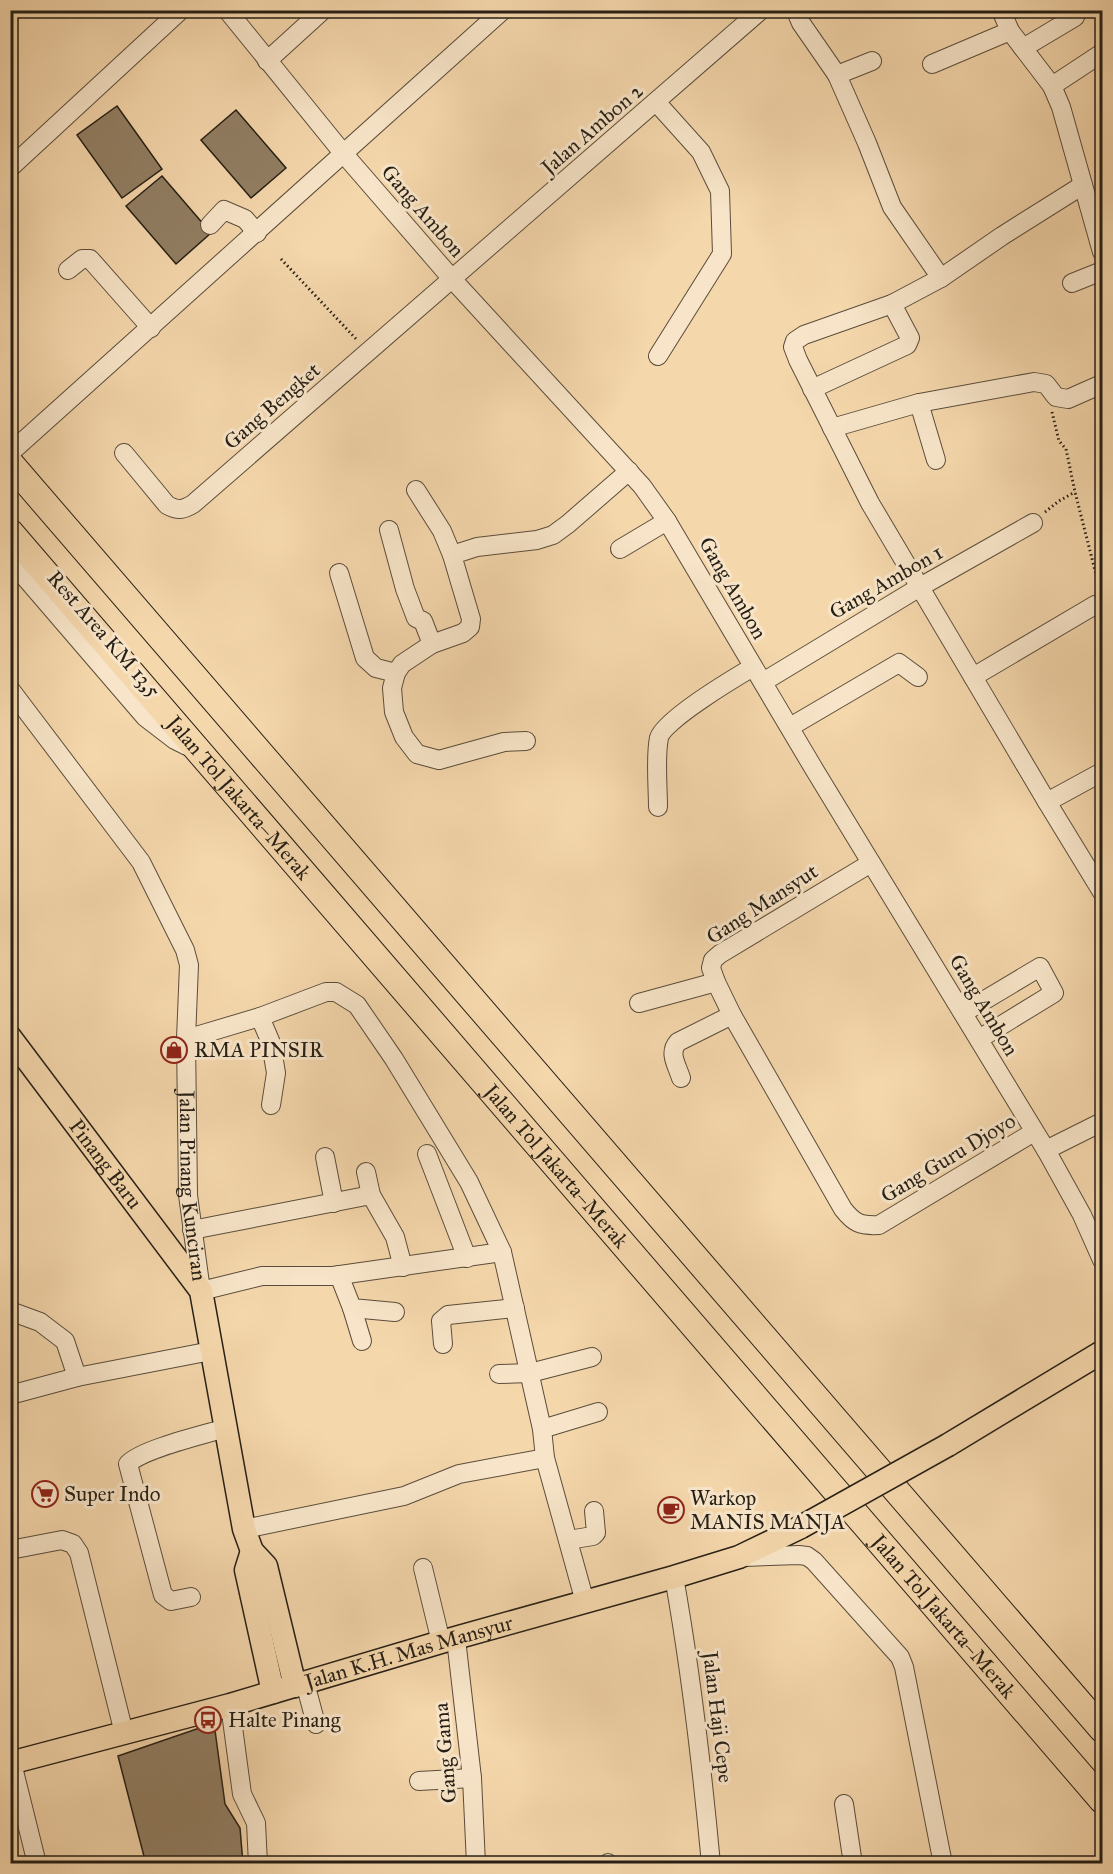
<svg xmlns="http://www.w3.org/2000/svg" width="1113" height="1874" font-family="'IM FELL Great Primer',serif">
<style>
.building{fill:#927f64;stroke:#261f15;stroke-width:1.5}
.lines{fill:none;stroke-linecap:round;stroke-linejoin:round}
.minor-casing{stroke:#5a4d3b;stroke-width:20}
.major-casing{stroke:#261f15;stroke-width:25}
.highway-casing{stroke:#261f15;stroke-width:28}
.path{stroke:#261f15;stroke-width:3;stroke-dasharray:1.5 3;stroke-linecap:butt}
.minor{stroke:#f8e5c9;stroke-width:18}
.major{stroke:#f5d7ac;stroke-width:22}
.highway{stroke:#f5d7ac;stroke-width:26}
.major-bridge-casing{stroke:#261f15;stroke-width:25;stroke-linecap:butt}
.major-bridge{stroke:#f5d7ac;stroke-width:22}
.labels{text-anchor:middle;stroke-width:6;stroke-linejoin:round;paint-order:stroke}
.street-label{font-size:21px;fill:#261f15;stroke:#f8e5c9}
.poi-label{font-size:21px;fill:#261f15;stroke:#f8e5c9;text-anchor:start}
</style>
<rect width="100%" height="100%" fill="#f5d7ac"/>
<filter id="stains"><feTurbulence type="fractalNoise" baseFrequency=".00333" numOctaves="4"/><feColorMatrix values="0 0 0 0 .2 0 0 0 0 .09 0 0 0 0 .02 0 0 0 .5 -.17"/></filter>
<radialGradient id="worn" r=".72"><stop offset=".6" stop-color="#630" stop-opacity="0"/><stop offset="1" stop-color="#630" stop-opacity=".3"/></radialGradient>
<g class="building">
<path d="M117,106L162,169L122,198L77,135Z"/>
<path d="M236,110L286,168L251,198L201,140Z"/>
<path d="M162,176L211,233L176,264L126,206Z"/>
<path d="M214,1723L225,1804L240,1828L243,1864H146L118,1756Z"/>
</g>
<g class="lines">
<defs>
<g id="minor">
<path d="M227,10L343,153L453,280L642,486L667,521L814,769L1046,1150L1082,1215L1102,1260"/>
<path d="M799,10L798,16L801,23L837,75"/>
<path d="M1001,10L1010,31L1052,86L1061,107L1102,252"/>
<path d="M1023,48L1075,17"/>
<path d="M267,61L323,10"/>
<path d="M872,61L837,75L867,143L892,207L941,278"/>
<path d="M932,64L1010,31"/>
<path d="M1052,86L1102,53"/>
<path d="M657,103L701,152L720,191L722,254L658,356"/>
<path d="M10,168L181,10"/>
<path d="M1083,185L1002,236L941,278L892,304L804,335L795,341L793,347L798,360L870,503L1047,802L1102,892"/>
<path d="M210,225L224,210L245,219L257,233"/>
<path d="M68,270L82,259H90L151,328"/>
<path d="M1072,283L1102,271"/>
<path d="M812,389L907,345L910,338L892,304"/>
<path d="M919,403L936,460"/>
<path d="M832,428L919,403L1034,382L1046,384L1056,397L1068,399L1102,384"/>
<path d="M10,453L503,10"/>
<path d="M124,453L167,505C178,511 183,510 193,504L761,10"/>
<path d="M416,490L442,531L452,555"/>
<path d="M389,530L405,589L416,618L423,621L432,644L402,664L396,673L392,688L394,712L404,737L417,754L439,760L504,742L526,741"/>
<path d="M620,549L667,521"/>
<path d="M10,560L145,717L175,740L187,746"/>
<path d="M339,573L365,658L376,668L396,673"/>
<path d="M432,644L463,633L470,627L471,619L452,555L477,547L537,540L553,535L568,524L629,471"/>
<path d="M973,677L1095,605"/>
<path d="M763,682L920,587L1033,523"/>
<path id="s1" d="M10,689L141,862L185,950L189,965L186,1039L188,1195L201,1291L262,1276H333L502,1252"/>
<path d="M790,727L899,663L918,677"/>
<path d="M1047,802L1102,772"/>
<path d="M658,807C658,788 655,756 659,738C662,721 736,677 753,667"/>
<path d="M871,863L720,954L713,960L711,968L716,982L732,1015L843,1209C854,1223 860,1226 879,1225L1034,1132"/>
<path d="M639,1003L716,982"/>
<path d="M963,1013L1040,967L1054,993L979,1039"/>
<path d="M260,1017L271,1043L276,1073L271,1105"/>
<path d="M186,1039L260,1017L326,992H336L357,1005L394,1059L469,1182L502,1252L542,1429L545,1458L585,1602"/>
<path d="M681,1078C677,1065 668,1053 678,1042L732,1015"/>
<path d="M1046,1150L1102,1122"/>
<path d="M427,1154L467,1258"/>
<path d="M325,1157L334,1203"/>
<path d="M366,1172L371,1195L395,1237L403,1267"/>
<path d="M192,1230L371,1195"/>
<path d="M339,1275L352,1308L395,1312"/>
<path d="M352,1308L362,1341"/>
<path d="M10,1311L40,1322L65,1341L77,1377"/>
<path d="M443,1344L441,1321L448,1315L515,1308"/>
<path d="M499,1374L530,1373L592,1357"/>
<path d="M10,1395L77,1377L211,1351"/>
<path d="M542,1429L598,1412"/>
<path d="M244,1529L404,1496L459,1474L545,1458"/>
<path d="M568,1540L593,1536L596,1533L594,1511"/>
<path d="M10,1550L62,1540L73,1544L79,1553L124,1733"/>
<path d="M744,1557L799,1555L807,1556L814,1561L900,1657L904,1667L943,1864"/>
<path d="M423,1568L441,1642"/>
<path d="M674,1577C691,1672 702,1767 711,1864"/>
<path d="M191,1597L171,1601L163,1595L128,1464C142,1449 203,1435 226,1428"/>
<path d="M456,1639L472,1778L476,1864"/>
<path d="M305,1683L316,1724"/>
<path d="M230,1705L242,1794L256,1823L258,1864"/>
<path d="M12,1763L37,1864"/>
<path d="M419,1781L472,1778"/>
<path d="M844,1804L853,1864"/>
<path d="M608,1863V1864"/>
</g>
<g id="major">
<path id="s2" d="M10,1037L201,1291L244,1529L252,1551L266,1566L295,1686"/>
<path d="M948,1445L1102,1352"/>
<path d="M252,1551L246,1570L273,1692"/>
<path id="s3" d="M10,1763L230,1705L441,1642L674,1577L739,1557L801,1527"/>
</g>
<g id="highway">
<path d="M10,463L1102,1729"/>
<path id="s4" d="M10,532L1102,1800"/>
</g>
</defs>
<use href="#minor" class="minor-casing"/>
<use href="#major" class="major-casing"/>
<use href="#highway" class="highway-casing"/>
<g class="path">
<path d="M281,259L358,341"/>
<path d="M1052,412L1059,441L1066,449L1075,492L1100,590"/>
<path d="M1045,512L1059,501L1075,492"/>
</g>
<use href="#minor" class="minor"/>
<use href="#major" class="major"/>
<use href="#highway" class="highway"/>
<defs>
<path id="major-bridge" d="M801,1527L948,1445"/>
</defs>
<use href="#major-bridge" class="major-bridge-casing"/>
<use href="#major-bridge" class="major-bridge"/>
</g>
<defs>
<symbol id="shop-ring" viewBox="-11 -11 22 22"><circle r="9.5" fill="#f8e5c9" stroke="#8f2418" stroke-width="1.5"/><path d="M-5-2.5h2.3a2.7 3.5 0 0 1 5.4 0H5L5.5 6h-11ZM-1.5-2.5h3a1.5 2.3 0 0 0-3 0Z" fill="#8f2418"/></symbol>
<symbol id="supermarket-ring" viewBox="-11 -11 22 22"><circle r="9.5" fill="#f8e5c9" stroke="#8f2418" stroke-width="1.5"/><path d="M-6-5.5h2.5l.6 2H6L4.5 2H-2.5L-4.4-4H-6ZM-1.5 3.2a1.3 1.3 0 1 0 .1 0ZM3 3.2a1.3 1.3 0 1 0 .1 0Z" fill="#8f2418"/></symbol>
<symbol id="cafe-ring" viewBox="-11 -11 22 22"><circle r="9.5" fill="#f8e5c9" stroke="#8f2418" stroke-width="1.5"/><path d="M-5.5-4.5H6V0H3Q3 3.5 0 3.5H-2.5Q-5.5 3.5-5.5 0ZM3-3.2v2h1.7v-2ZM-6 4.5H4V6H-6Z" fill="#8f2418"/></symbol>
<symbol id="bus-ring" viewBox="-11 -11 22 22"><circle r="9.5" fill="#f8e5c9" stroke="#8f2418" stroke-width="1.5"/><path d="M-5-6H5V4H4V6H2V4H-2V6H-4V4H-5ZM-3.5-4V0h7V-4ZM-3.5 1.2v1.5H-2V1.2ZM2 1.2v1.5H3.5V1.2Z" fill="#8f2418"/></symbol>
</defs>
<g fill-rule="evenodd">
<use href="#shop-ring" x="159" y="1035" width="30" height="30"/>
<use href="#supermarket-ring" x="30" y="1479" width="30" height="30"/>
<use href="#cafe-ring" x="656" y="1495" width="30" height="30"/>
<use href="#bus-ring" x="193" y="1705" width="30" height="30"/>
</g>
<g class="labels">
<g class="street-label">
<text transform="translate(592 129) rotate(-41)" y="7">Jalan Ambon 2</text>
<text transform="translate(423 211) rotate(49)" y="7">Gang Ambon</text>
<text transform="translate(272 406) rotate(-41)" y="7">Gang Bengket</text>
<text transform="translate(886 582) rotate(-30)" y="7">Gang Ambon 1</text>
<text transform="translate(733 588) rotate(60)" y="7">Gang Ambon</text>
<text transform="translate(104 634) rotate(49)" y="7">Rest Area KM 13,5</text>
<text dy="7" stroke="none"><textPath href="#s4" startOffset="351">Jalan Tol Jakarta–Merak</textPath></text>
<text transform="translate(762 904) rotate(-33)" y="7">Gang Mansyut</text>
<text transform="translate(984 1005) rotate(59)" y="7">Gang Ambon</text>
<text transform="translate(948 1158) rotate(-31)" y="7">Gang Guru Djoyo</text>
<text dy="7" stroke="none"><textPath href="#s2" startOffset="159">Pinang Baru</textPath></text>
<text dy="7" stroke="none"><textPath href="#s4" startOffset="837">Jalan Tol Jakarta–Merak</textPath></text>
<text dy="7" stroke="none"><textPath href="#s1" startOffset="552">Jalan Pinang Kunciran</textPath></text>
<text dy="7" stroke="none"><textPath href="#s4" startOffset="1431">Jalan Tol Jakarta–Merak</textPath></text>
<text dy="7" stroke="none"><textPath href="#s3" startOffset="414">Jalan K.H. Mas Mansyur</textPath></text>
<text transform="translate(718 1717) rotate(83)" y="7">Jalan Haji Cepe</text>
<text transform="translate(445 1753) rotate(-95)" y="7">Gang Gama</text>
</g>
<g class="poi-label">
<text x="194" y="1057">RMA PINSIR</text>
<text x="64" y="1501">Super Indo</text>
<text x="690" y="1505">Warkop<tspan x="690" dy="24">MANIS MANJA</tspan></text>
<text x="228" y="1727">Halte Pinang</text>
</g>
</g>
<rect width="1113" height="1874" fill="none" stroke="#f5d7ac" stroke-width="36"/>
<rect x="12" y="12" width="1089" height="1850" fill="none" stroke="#261f15" stroke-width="3"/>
<rect x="18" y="18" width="1077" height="1838" fill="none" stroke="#261f15" stroke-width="1.5"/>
<rect width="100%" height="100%" filter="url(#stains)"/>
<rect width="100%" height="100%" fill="url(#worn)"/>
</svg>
